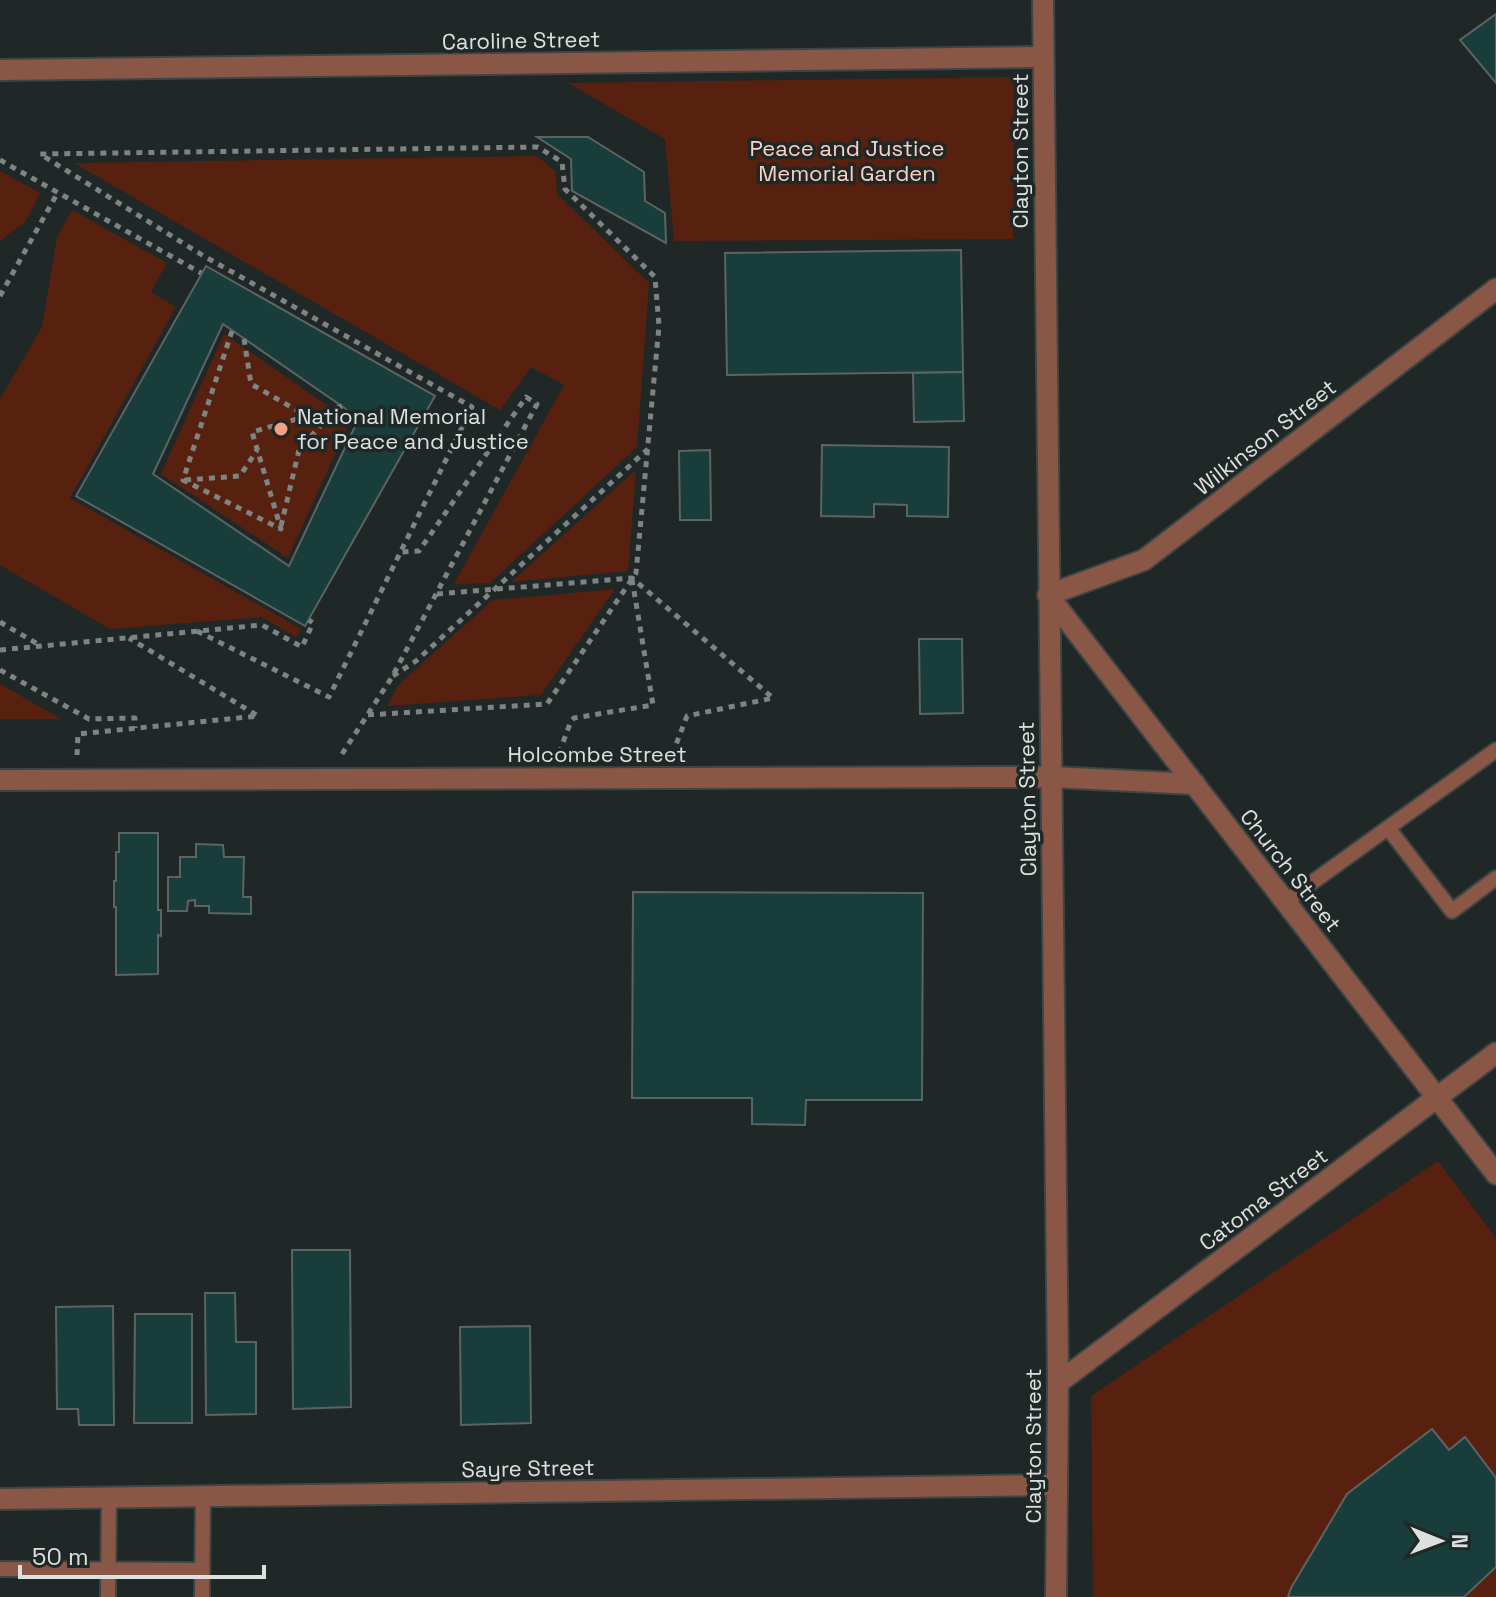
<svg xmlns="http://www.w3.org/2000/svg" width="1496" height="1597" font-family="'Space Grotesk',sans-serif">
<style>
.green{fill:#58210f}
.building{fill:#193d3b;stroke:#5b6463;stroke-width:2;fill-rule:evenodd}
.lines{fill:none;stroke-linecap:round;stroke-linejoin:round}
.service-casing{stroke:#3e4545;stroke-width:18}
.minor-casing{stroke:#3e4545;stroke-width:24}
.tertiary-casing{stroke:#3e4545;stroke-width:24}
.path{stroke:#7e8483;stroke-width:5;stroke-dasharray:6 6;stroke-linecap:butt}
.service{stroke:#8a5747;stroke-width:14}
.minor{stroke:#8a5747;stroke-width:20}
.tertiary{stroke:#8a5747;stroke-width:20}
.poi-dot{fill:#f39f84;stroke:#202727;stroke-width:3}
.labels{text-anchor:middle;stroke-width:7;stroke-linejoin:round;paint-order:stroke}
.street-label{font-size:22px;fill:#dce1e0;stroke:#202727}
.park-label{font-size:22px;fill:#fcd1c3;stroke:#202727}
.poi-label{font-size:22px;fill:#dce1e0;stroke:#202727;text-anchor:start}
</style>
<rect width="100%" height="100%" fill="#202727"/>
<g class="green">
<path d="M1014,77L1013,239L674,241L665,139L568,83Z"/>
<path d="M537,156L556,172L557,194L649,283L637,447L490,583L454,584L564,385L531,367L500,410L74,163Z"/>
<path d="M0,171L40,193L26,221L0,241Z"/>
<path d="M72,210L167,263L151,292L176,307L70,498L301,629L296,637L262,617L110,629L0,565V399L42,327L57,237Z"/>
<path d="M224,334L350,421L288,558L161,474Z"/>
<path d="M636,470L628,571L511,582Z"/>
<path d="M615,589L541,695L387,706L399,684L493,600Z"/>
<path d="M0,684L61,719H0Z"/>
<path d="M1438,1161L1496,1238V1597H1093L1091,1396Z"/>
</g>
<g class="building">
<path d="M1496,14V83L1460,40Z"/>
<path d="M537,137H588L644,172L645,201L665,213L666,243L572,191L571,159Z"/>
<path d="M961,250L963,372L727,375L725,253Z"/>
<path d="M206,266L435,396L305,626L76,496ZM223,324L359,418L289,566L153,474Z"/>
<path d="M963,372L964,421L914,422L913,373Z"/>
<path d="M822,445L949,447L948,517L907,516V505L874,504V517L821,516Z"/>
<path d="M710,450L711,520H680L679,451Z"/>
<path d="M919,639H962L963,713L920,714Z"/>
<path d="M119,833H158V910H161V936L158,935V974L116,975V907H114V881H116V852H119Z"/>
<path d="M196,844L223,845L224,857H244L243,897H251V914L209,913V906H195V900L188,901L187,911H168V877H180V857H196Z"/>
<path d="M633,892L923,893L922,1100H806L805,1125L752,1124V1098H632Z"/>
<path d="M292,1250H350L351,1407L293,1409Z"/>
<path d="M205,1293H235L236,1342H256V1414L206,1415Z"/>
<path d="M113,1306L114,1425H79L78,1409H57L56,1307Z"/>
<path d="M135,1314H192V1423H134Z"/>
<path d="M530,1326L531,1423L461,1425L460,1327Z"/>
<path d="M1432,1429L1449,1450L1465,1437L1496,1478V1567L1464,1597H1288L1291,1588L1347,1494Z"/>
</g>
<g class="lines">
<defs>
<g id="service">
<path d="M1388,828L1452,911L1496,878"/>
<path d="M1285,902L1496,750"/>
<path d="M0,1569L202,1570"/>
<path d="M108,1597L109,1498"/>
<path d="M202,1597L203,1496"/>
</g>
<g id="minor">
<path d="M0,70L1043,57"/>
<path d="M1048,595L1144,560L1496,289"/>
<path d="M0,1499L1056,1485"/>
</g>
<g id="tertiary">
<path d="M1043,0C1044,460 1057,920 1058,1380C1058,1453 1056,1525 1056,1597"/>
<path d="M1048,595L1496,1174"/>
<path d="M0,780L1052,777L1195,784"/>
<path d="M1058,1383L1496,1053"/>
</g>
</defs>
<use href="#service" class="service-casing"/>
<use href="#minor" class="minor-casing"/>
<use href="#tertiary" class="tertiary-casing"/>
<g class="path">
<path d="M0,160L201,273"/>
<path d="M0,296L58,192"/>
<path d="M232,331L183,480L281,529L252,432L342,406"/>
<path d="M244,339L251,384L307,416"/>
<path d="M185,480L240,476L257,450"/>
<path d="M281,526L299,450L336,408"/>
<path d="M437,594L632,578L773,698L687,716L672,755"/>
<path d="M0,622L41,646"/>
<path d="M197,631L329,697L472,407L202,255L40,154L538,147L562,162L565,189L655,277L659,326L636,573L547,704L366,715"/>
<path d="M0,650L262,625L302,647L313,623L309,620"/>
<path d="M0,670L89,719L135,718V728"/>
<path d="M393,676L416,661L648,449"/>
<path d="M559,753L571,721L574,718L653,705L632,579"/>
<path d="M342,754L392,677L537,404L526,397L419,551L401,552"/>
<path d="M77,755L78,734L258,716L129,638"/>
</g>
<use href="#service" class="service"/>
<use href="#minor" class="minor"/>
<use href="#tertiary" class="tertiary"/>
</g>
<circle class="poi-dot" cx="281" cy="429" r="8"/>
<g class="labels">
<g class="street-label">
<text transform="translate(521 40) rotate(-1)" y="8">Caroline Street</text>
<text transform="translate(1020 151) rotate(-90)" y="8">Clayton Street</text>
<text transform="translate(1265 437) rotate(-38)" y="8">Wilkinson Street</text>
<text x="597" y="762">Holcombe Street</text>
<text transform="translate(1027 799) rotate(-91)" y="8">Clayton Street</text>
<text transform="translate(1291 870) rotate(52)" y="8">Church Street</text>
<text transform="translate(1263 1199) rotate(-37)" y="8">Catoma Street</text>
<text transform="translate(1033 1446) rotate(-90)" y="8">Clayton Street</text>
<text transform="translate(528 1468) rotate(-1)" y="8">Sayre Street</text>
</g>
<g class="park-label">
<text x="847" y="156">Peace and Justice<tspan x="847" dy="25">Memorial Garden</tspan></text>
</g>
<g class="poi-label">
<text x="297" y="424">National Memorial<tspan x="297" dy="25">for Peace and Justice</tspan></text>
</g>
</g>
<g transform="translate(1440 1541) rotate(91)" stroke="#202727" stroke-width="6" paint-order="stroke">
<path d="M0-6L14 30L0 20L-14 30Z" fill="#dce1e0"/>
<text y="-12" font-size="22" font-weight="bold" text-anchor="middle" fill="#dce1e0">N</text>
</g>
<path d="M20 1565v12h244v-12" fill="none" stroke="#dce1e0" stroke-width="4"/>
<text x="32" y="1565" font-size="24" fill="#dce1e0" stroke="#202727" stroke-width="6" paint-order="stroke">50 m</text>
</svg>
